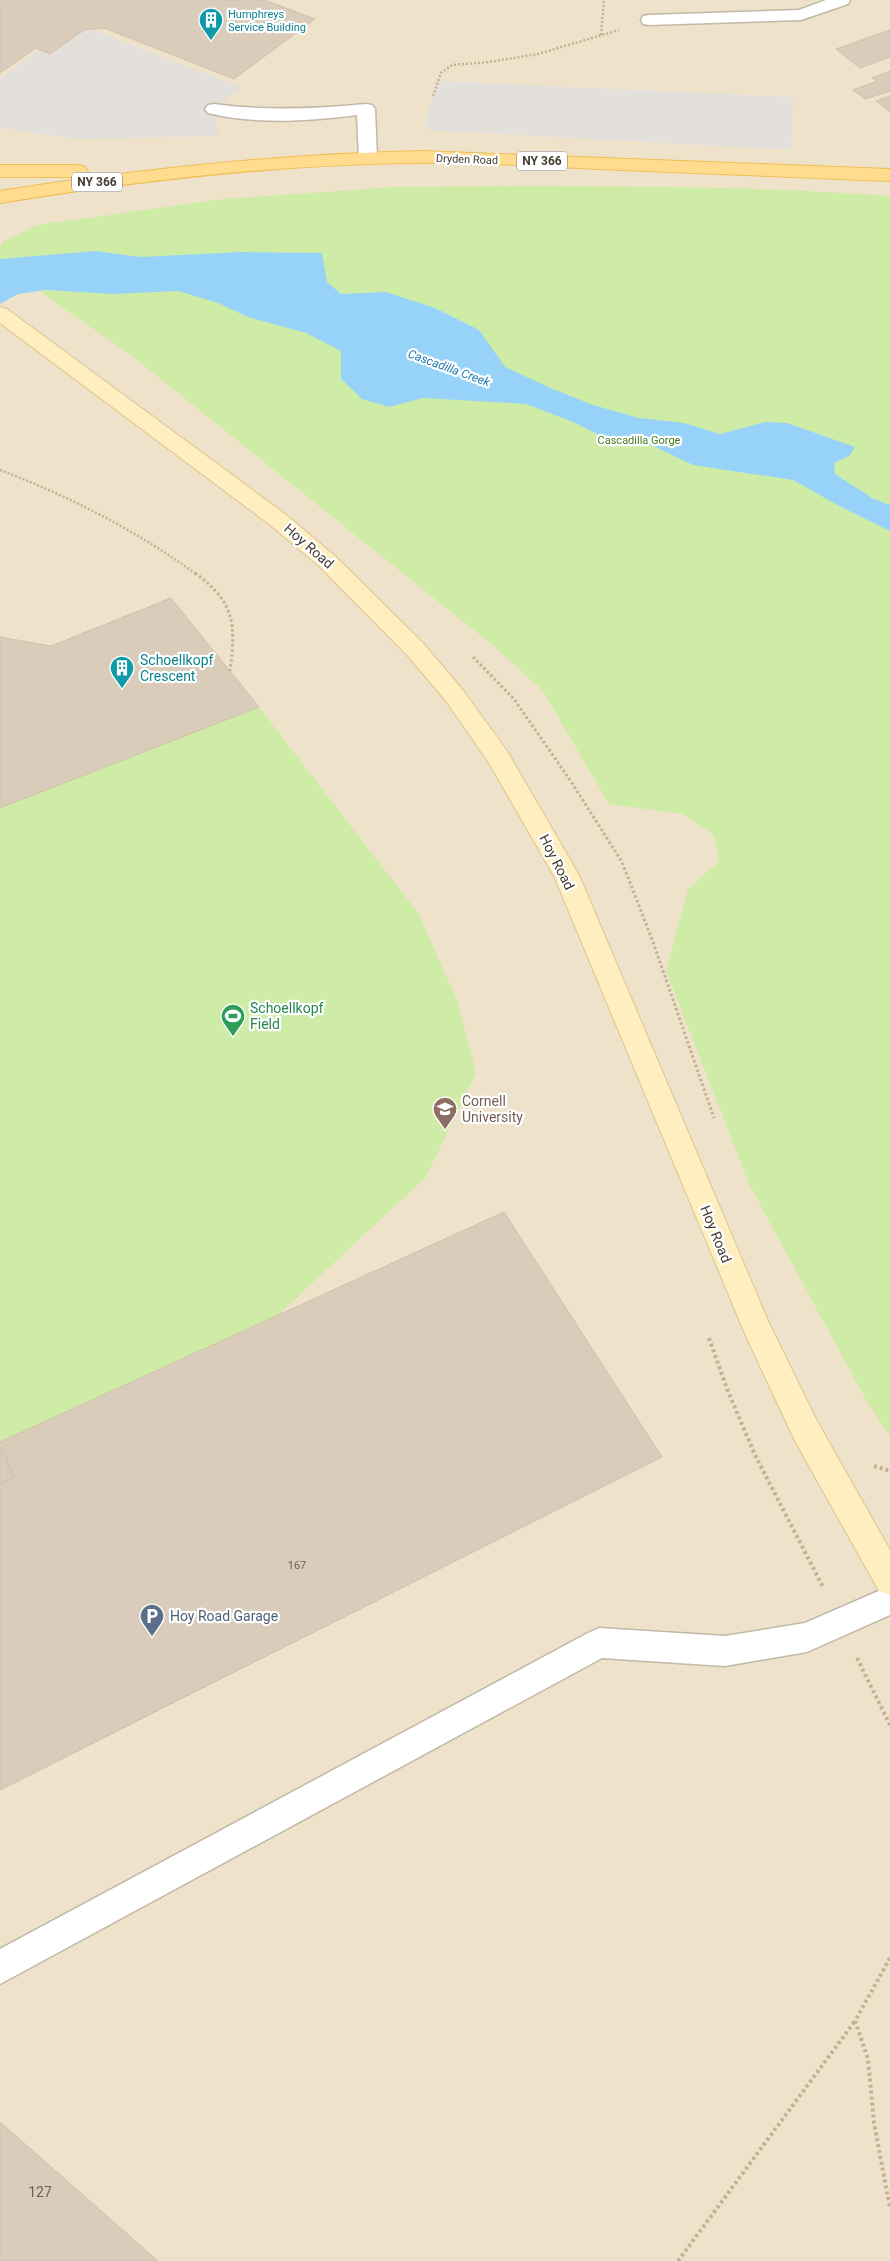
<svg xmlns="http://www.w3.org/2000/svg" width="890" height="2261" font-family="Roboto,sans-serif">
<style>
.education{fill:#eee3ca}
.green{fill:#cfeca6}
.parking{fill:#e3e0dc}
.water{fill:#97d3f8}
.building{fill:#d9ccba;stroke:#d1c1a9}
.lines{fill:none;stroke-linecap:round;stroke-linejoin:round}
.lane-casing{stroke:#c2b8a7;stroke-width:3}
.secondary-casing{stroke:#dbc58f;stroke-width:2}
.primary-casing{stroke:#f0bd54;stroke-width:2}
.path-far2{stroke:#c3b194;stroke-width:2.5;stroke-dasharray:2 2;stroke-linecap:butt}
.path-far1{stroke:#c3b194;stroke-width:3;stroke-dasharray:2.5 2.5;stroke-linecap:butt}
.path{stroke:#c3b194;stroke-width:4;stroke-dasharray:3 3;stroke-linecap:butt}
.lane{fill:#fff;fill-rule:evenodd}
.secondary{fill:#ffeec0;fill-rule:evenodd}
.primary{fill:#ffdc8f;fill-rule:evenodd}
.labels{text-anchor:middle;stroke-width:4.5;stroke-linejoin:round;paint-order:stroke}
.far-culture-label{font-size:11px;fill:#0d838f;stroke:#fff;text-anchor:start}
.far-street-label{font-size:11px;fill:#453d32;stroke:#fff}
.far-park-label{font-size:11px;fill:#467c20;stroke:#fff}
.number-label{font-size:11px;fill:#6a6154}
.shield{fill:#fff;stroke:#7d7770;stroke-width:1}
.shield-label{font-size:12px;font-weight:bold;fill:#453d32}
.far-water-label{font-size:12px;font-style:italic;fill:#207ab3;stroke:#fff}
.street-label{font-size:14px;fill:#453d32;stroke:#fff}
.culture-label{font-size:14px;fill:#0d838f;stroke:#fff;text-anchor:start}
.leisure-label{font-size:14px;fill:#27864d;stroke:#fff;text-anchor:start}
.education-label{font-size:14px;fill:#785e54;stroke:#fff;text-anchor:start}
.service-label{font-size:14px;fill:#4e5e75;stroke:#fff;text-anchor:start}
.near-number-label{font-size:14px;fill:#6a6154}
</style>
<rect width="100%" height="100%" fill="#f3eee2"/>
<rect class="education" x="0" y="0" width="890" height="2261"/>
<g class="green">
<path d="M395,187C560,186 726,184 890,196V1437L865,1398L750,1186L666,971L688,889L719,861L714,835L683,814L609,804L543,691L496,648L127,352L67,311L0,261V248L4,241L37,225L223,199Z"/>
<path d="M171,598L259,707L418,913L458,1002L476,1073L426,1177L277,1316L0,1442V637L51,646Z"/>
</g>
<g class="parking">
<path d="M75,23L241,87L214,109L219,136L78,139L0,128V79Z"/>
<path d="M437,81L794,97L791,150L426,130V118Z"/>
</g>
<path class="water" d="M95,251L141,257L241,252L322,253L327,282L341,294L386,292L435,308L479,330L505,367L553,389L593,405L639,418L684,423L720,434L766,422L787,423L855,447L849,456L834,463L835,474L872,498L890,505V531L843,508L793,480L693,465L653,446L603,437L573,422L526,404L423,398L389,407L362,399L341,379V351L306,333L248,317L218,303L178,291L113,294L46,290L18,294L0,304V259Z"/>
<g class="building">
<path d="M0,0H265L315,19L234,79L104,28L84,30L50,54L36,48L0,73Z"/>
<path d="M890,30V57L860,68L836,49Z"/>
<path d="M890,71V91L865,99L853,90L877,81L872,78Z"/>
<path d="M890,96V112L876,101Z"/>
<path d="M171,598L259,707L0,808V637L51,646Z"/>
<path d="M504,1212L662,1457L0,1790V1484L14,1477L0,1442Z"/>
<path d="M0,1446L14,1477L0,1484Z"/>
<path d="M0,2122L158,2261H0Z"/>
</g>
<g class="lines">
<defs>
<g id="lane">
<path d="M826,0H850L848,4L801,20L649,25L643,24L641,20L643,16L649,15L799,10Z"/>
<path d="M214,104C265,111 315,109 366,104L372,105L375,109L377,158L374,162L368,163L362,162L359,158L357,115C309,121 256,125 208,113L205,109L208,105Z"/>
<path d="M890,1586V1615L807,1652L725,1666L602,1658L0,1984V1949L588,1633L599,1628L725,1636L805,1623Z"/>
</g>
<path id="secondary" d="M0,307L7,309L285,514L334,555L423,643L462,689L507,751L579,875L769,1323L817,1421L890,1550V1595L879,1591L795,1441L745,1334L554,876L489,763L446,701L407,655L318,565L269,524L0,323Z"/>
<g id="primary">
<path d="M422,151L890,169V181C793,177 696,173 599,169C523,165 446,161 370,164C246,168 123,183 0,203V191C140,169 280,154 422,151Z"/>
<path d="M0,165H78L85,167L88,171L85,175L78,177H0Z"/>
</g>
</defs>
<use href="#lane" class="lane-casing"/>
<use href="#secondary" class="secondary-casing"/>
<use href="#primary" class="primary-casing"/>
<g class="path-far2">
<path d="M601,35L604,0"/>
<path d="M433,96L441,73L452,65L489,62L538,54L619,30"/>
<path d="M0,470C71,497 135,530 196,574"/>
</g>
<g class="path-far1">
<path d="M195,573C235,602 236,624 230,671"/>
<path d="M473,657L514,699L570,780L622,862L653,942L714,1118"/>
</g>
<g class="path">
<path d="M709,1338L727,1389L755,1455L823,1587"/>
<path d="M874,1466L890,1471"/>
<path d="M857,1658L890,1725"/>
<path d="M890,1958L855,2021L868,2059L874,2123L890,2208"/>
<path d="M678,2261L855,2021"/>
</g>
<use href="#lane" class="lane"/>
<use href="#secondary" class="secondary"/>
<use href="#primary" class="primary"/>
</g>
<defs>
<symbol id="building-pin" viewBox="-11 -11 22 30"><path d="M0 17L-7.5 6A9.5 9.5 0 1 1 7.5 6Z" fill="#0f9aa8" stroke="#fff"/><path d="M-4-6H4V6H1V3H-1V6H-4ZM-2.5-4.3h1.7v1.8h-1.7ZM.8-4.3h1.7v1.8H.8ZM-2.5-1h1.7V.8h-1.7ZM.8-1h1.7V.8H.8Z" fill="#fff"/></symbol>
<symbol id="stadium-pin" viewBox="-11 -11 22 30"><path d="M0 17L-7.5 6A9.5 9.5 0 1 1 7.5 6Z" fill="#2e9e5b" stroke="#fff"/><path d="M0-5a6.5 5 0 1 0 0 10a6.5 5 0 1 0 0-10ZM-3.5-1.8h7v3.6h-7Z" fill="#fff"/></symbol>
<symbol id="university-pin" viewBox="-11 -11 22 30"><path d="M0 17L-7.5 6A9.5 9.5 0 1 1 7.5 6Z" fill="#8d6e63" stroke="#fff"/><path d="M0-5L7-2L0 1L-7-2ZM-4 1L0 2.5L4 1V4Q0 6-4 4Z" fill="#fff"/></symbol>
<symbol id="parking-pin" viewBox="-11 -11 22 30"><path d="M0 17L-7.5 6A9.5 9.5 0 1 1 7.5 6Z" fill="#5c6f8a" stroke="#fff"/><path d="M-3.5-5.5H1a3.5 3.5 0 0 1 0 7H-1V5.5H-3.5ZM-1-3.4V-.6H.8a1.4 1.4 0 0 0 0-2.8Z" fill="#fff"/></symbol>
</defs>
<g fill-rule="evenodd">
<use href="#building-pin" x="197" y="6" width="28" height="38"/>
<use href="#building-pin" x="108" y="654" width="28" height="38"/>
<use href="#stadium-pin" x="219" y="1002" width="28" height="38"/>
<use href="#university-pin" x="431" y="1095" width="28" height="38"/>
<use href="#parking-pin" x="138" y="1602" width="28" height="38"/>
</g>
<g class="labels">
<g class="far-culture-label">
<text x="228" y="18">Humphreys<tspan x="228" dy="13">Service Building</tspan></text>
</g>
<g class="far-street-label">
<text transform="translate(467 159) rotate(2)" y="4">Dryden Road</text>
</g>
<g class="far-park-label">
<text x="639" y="444">Cascadilla Gorge</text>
</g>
<g class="number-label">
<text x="297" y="1569">167</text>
</g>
<g class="shield">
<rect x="517" y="151.5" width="50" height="19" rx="4"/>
<rect x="72" y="172.5" width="50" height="19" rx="4"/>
</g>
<g class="shield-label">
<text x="542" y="165">NY 366</text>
<text x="97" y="186">NY 366</text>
</g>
<g class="far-water-label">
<text transform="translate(449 368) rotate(20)" y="4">Cascadilla Creek</text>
</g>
<g class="street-label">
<text transform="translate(309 546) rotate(41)" y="5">Hoy Road</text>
<text transform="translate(557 862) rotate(63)" y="5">Hoy Road</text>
<text transform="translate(716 1234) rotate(68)" y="5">Hoy Road</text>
</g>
<g class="culture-label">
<text x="140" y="665">Schoellkopf<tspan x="140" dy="16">Crescent</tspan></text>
</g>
<g class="leisure-label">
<text x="250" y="1013">Schoellkopf<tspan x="250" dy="16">Field</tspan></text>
</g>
<g class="education-label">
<text x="462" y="1106">Cornell<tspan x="462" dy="16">University</tspan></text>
</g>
<g class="service-label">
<text x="170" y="1621">Hoy Road Garage</text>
</g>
<g class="near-number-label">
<text x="40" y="2197">127</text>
</g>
</g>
</svg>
